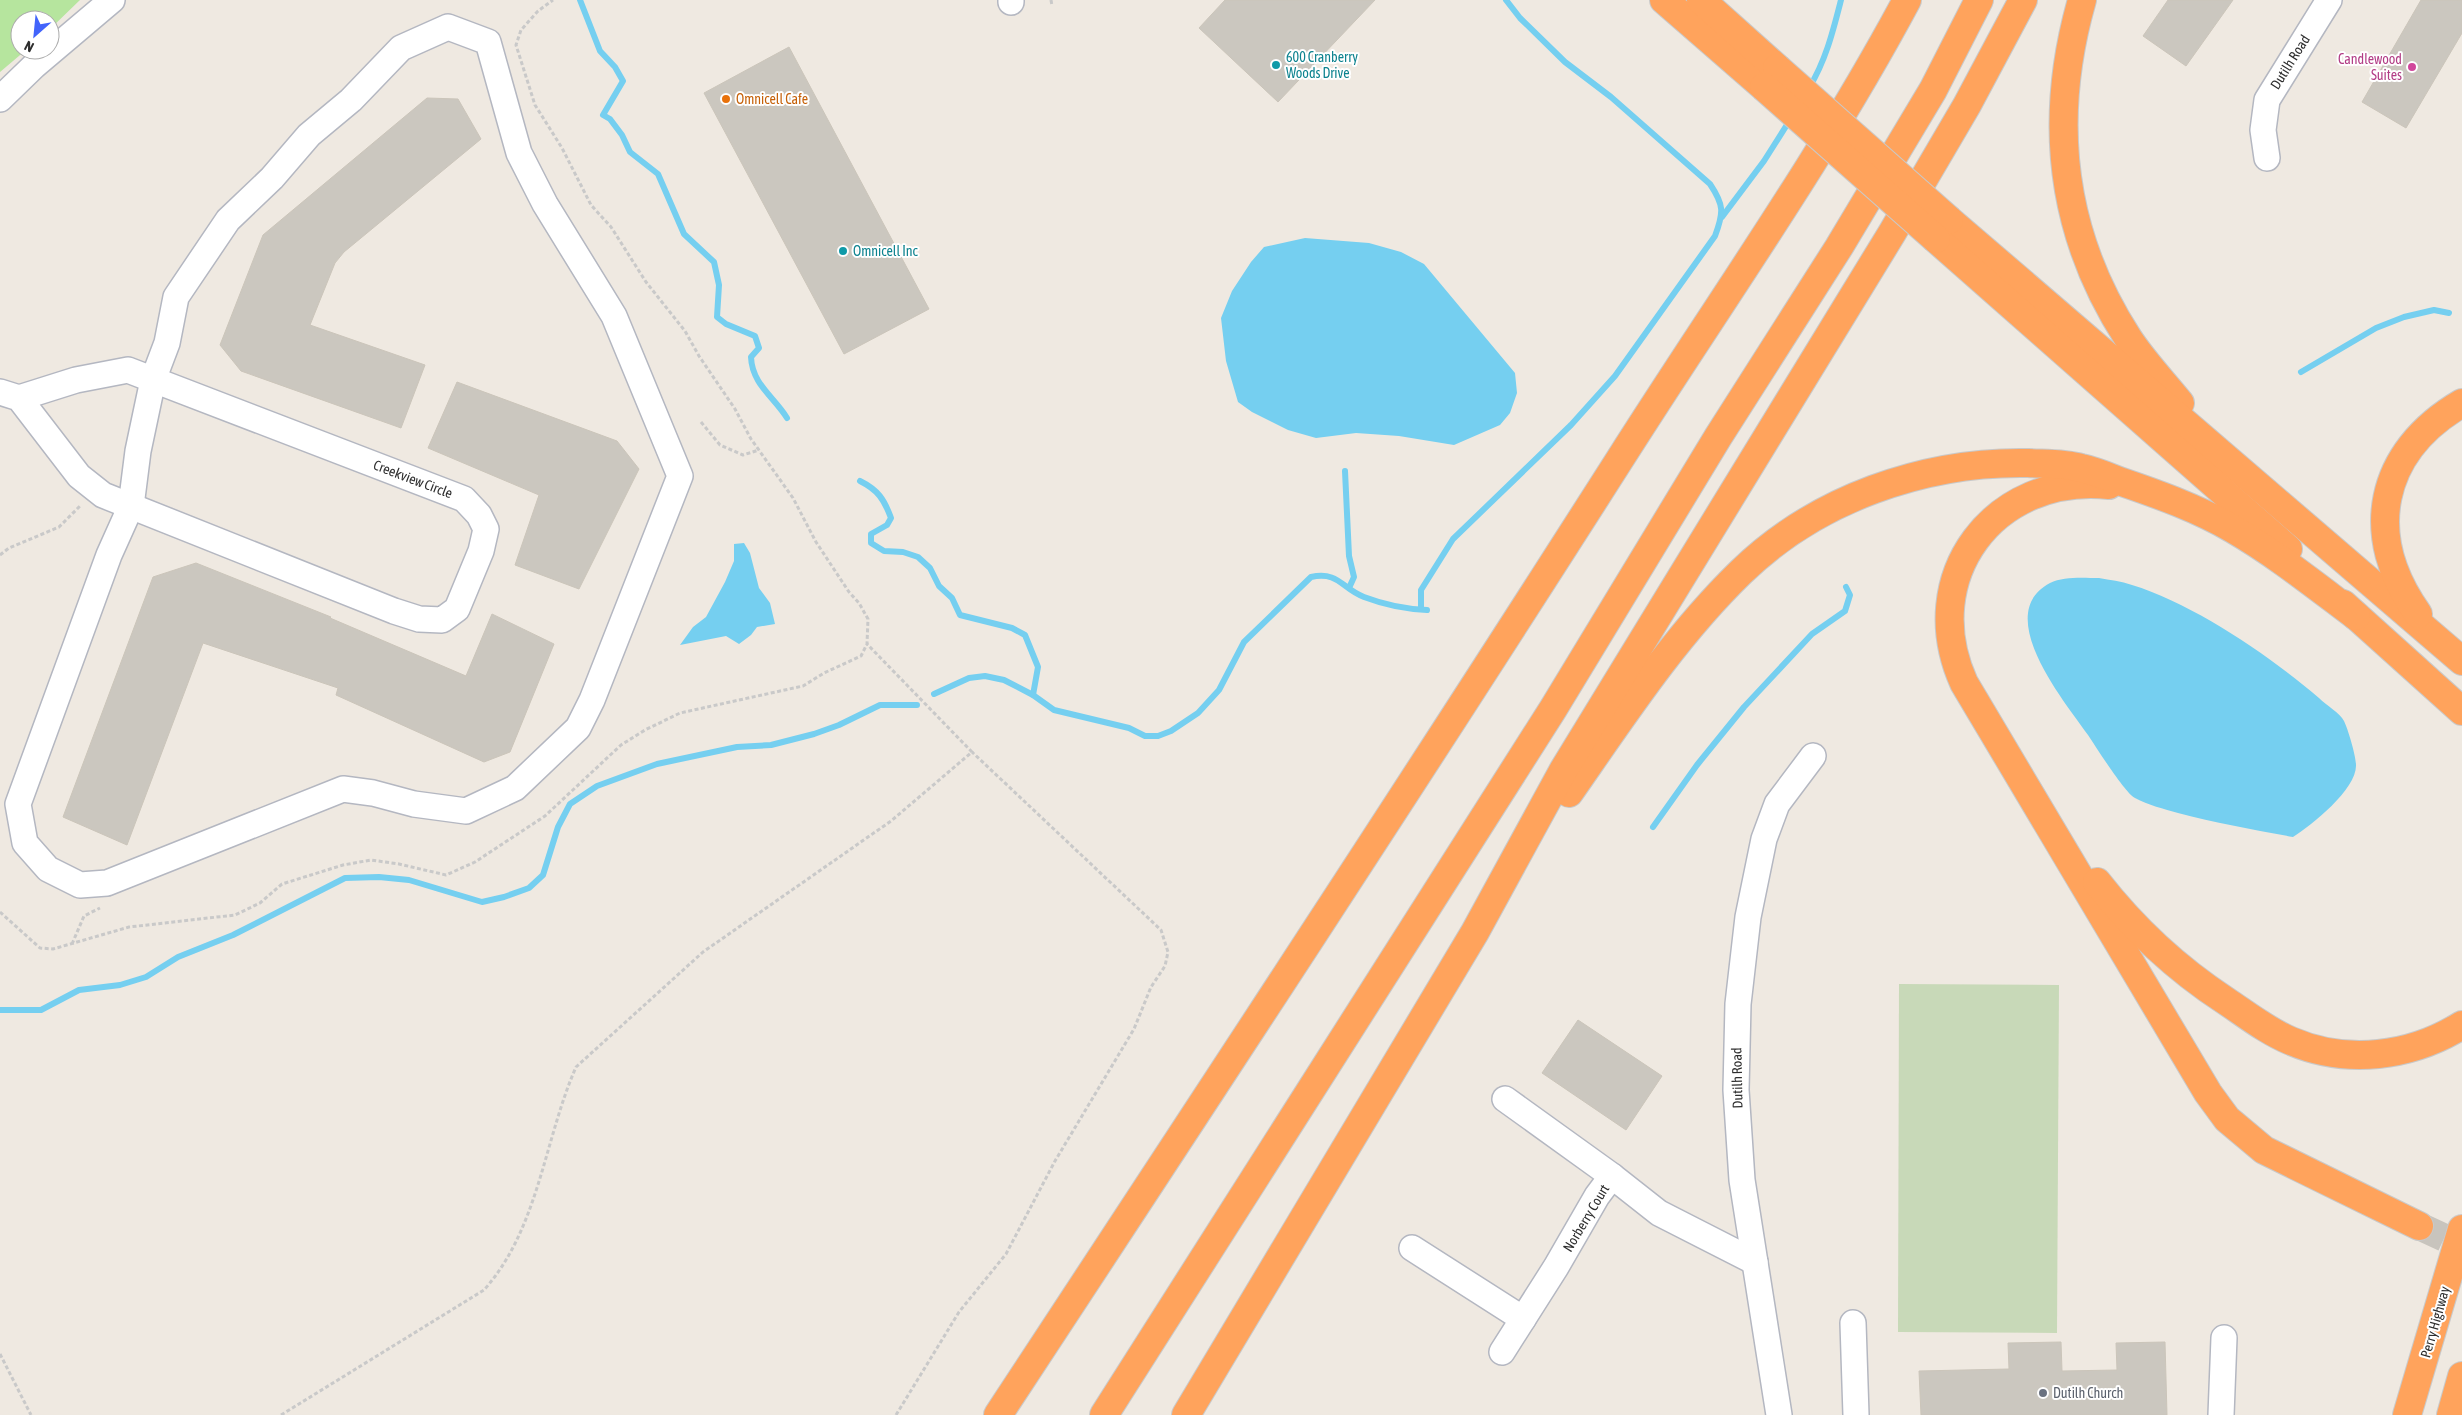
<svg xmlns="http://www.w3.org/2000/svg" width="2462" height="1415" font-family="'Asap Condensed',sans-serif">
<style>
.green{fill:#b6e59e}
.cemetery{fill:#c8d9b8}
.water{fill:#75cff0}
.lines{fill:none;stroke-linecap:round;stroke-linejoin:round}
.stream{stroke:#75cff0;stroke-width:6}
.building{fill:#cbc7bf;stroke:#cbc5ba}
.highway-tunnel{stroke:#c8c4bd;stroke-width:28;stroke-dasharray:28 14;stroke-linecap:butt}
.minor-casing{stroke:#b4b7c1;stroke-width:28}
.highway-casing{stroke:#c9c9c9;stroke-width:30}
.path{stroke:#c9c9c9;stroke-width:3;stroke-dasharray:4 2.5;stroke-linecap:butt}
.minor{stroke:#fff;stroke-width:25}
.highway{stroke:#ffa35c;stroke-width:28}
.highway-bridge-casing{stroke:#c9c9c9;stroke-width:30;stroke-linecap:butt}
.highway-bridge{stroke:#ffa35c;stroke-width:28}
.culture-dot{fill:#0f9aa8;stroke:#fff;stroke-width:2}
.hotel-dot{fill:#d1479c;stroke:#fff;stroke-width:2}
.food-dot{fill:#e8710a;stroke:#fff;stroke-width:2}
.worship-dot{fill:#6b7280;stroke:#fff;stroke-width:2}
.labels{text-anchor:middle;stroke-width:4;stroke-linejoin:round;paint-order:stroke}
.culture-label{font-size:14px;fill:#0d838f;stroke:#fff;text-anchor:start}
.hotel-label{font-size:14px;fill:#b23c85;stroke:#fff;text-anchor:end}
.street-label{font-size:14px;fill:#2e2e2e;stroke:#fff}
.food-label{font-size:14px;fill:#c56008;stroke:#fff;text-anchor:start}
.worship-label{font-size:14px;fill:#5b616d;stroke:#fff;text-anchor:start}
</style>
<rect width="100%" height="100%" fill="#efe9e1"/>
<path class="green" d="M0,0H80L50,29V20H20V50H26L0,72Z"/>
<path class="cemetery" d="M1899,984L2059,985L2057,1333L1898,1332Z"/>
<g class="water">
<path d="M1305,238L1369,243L1401,252L1424,264L1515,373L1517,393L1510,413L1500,425L1454,445L1399,436L1356,433L1316,438L1288,430L1252,412L1238,402L1226,361L1221,318L1232,291L1251,262L1264,247Z"/>
<path d="M744,543L750,553L759,588L770,603L775,624L757,627L751,635L739,644L726,636L680,645L693,627L706,617L725,582L734,561V544Z"/>
<path d="M2099,578C2110,580 2121,581 2132,585C2194,604 2270,656 2319,698C2326,705 2340,713 2344,721C2348,729 2356,756 2356,765C2357,789 2312,825 2293,837C2254,830 2216,823 2178,813C2164,809 2148,805 2135,798C2125,793 2096,747 2088,735C2065,702 1991,614 2050,583C2064,576 2084,578 2099,578Z"/>
</g>
<g class="lines">
<g class="stream">
<path d="M580,0L600,51L615,67L623,81L603,115L610,119L622,135L630,152L658,174L684,234L714,262L719,285L717,317L726,324L755,336L759,348L751,357C752,384 774,397 787,418"/>
<path d="M1809,88C1826,60 1833,31 1841,0"/>
<path d="M1722,217L1764,161L1790,120"/>
<path d="M2301,372L2376,328L2404,317L2434,310L2449,313"/>
<path d="M1345,471L1349,556L1354,577L1349,588"/>
<path d="M860,481C878,490 884,499 891,518L887,525L871,534V543L884,551L903,552L918,557L930,568L939,586L952,598L960,615L1012,628L1025,635L1038,667L1033,695"/>
<path d="M1421,609V590L1453,539L1571,425L1615,376L1715,236C1724,212 1724,205 1710,184L1611,97L1565,62L1520,18L1506,0"/>
<path d="M934,694L969,678L985,676L1004,680L1033,695L1054,710L1129,728L1145,736H1158L1171,731L1198,713L1219,690L1244,642L1311,577C1339,571 1342,589 1364,597C1385,605 1405,609 1427,610"/>
<path d="M1653,827L1697,765L1744,707L1812,634L1845,611L1850,595L1846,587"/>
<path d="M0,1010H41L79,990L120,985L146,977L178,957L233,935L345,878L379,877L409,880L482,902L504,897L529,888L543,875L558,827L570,804L597,786L657,764L737,747L771,745L814,734L839,725L880,705H917"/>
</g>
</g>
<g class="building">
<path d="M1225,0H1375L1278,102L1199,28Z"/>
<path d="M2168,0H2233L2186,66L2143,36Z"/>
<path d="M2421,0H2462V33L2406,128L2362,102Z"/>
<path d="M789,47L929,309L844,354L704,93Z"/>
<path d="M427,98L458,99L481,139L344,252L335,263L310,325L425,365L401,428L241,371L220,345L263,235Z"/>
<path d="M457,382L617,441L639,469L579,589L515,565L539,495L428,448Z"/>
<path d="M196,563L331,617L330,618L466,676L492,614L554,644L510,752L484,762L336,695L338,688L203,643L127,845L63,817L153,577Z"/>
<path d="M1578,1020L1662,1076L1626,1130L1542,1073Z"/>
<path d="M2061,1342L2062,1371L2117,1370L2116,1343L2165,1342L2167,1415H1921L1919,1371L2009,1369L2008,1343Z"/>
</g>
<g class="lines">
<path class="highway-tunnel" d="M2419,1226L2462,1246"/>
<defs>
<g id="minor">
<path d="M1011,0V2"/>
<path d="M448,27L488,42L519,153L545,204L614,316L680,476L592,700L578,728L515,788L466,811L414,804L373,793L343,789L107,883L80,885L48,869L25,843L18,804L109,555L131,506L138,451L153,380L167,343L176,297L228,220L272,178L309,135L351,100L401,48Z"/>
<path d="M0,99L34,66L112,0"/>
<path d="M2267,158L2263,130L2267,100L2329,0"/>
<path d="M0,392L19,398L79,476L103,495L394,611L419,619L442,620L457,609L481,551L486,529L479,515L464,499L128,370L76,380L19,398"/>
<path d="M1505,1099L1612,1176"/>
<path d="M1412,1248L1523,1319"/>
<path d="M1853,1323L1856,1415"/>
<path d="M1502,1352L1556,1267L1597,1196L1612,1176L1659,1213L1755,1262"/>
<path d="M1779,1415L1742,1180L1736,1090L1738,1004L1748,917L1764,839L1777,804L1813,756"/>
<path d="M2221,1415L2224,1338"/>
</g>
<g id="highway">
<path d="M1664,0L1764,87"/>
<path d="M1701,0L1777,68"/>
<path d="M2082,0C2048,119 2060,233 2128,338C2143,361 2163,382 2180,403"/>
<path d="M1949,220L2462,661"/>
<path d="M1936,239L2288,549"/>
<path d="M2109,485C1994,473 1916,577 1964,683L2208,1093L2227,1119L2264,1150L2419,1226"/>
<path d="M2343,604L2462,711"/>
<path d="M2418,614C2362,535 2378,452 2462,403"/>
<path d="M1569,793C1622,717 1674,637 1741,572C1816,499 1924,461 2028,463C2045,464 2064,463 2081,468C2095,471 2109,477 2122,482C2160,495 2199,509 2233,529C2276,554 2316,586 2356,616"/>
<path d="M2097,882C2133,928 2177,969 2226,1001C2247,1015 2267,1031 2291,1041C2347,1065 2411,1057 2462,1025"/>
<path d="M998,1415C1207,1097 1416,779 1620,459C1717,306 1822,159 1907,0"/>
<path d="M1104,1415L1553,709L1718,437L1839,247L1933,90L1979,0"/>
<path d="M1186,1415L1475,932L1564,769L1892,233L1967,105L2023,0"/>
<path d="M2407,1415L2462,1229"/>
<path d="M2451,1415L2462,1376"/>
</g>
</defs>
<use href="#minor" class="minor-casing"/>
<use href="#highway" class="highway-casing"/>
<g class="path">
<path d="M1051,0L1052,6"/>
<path d="M701,422L720,445L743,455L759,450"/>
<path d="M0,555L9,548L59,527L81,505"/>
<path d="M0,912L40,948L53,949L129,927L235,915L260,903L282,884L343,865L371,860L399,864L446,875L475,862L545,816L621,745L645,730L680,713L803,686L824,673L861,656L867,644L868,619L859,603L849,592L816,542L793,498L751,439L735,409L699,356L685,331L646,282L611,227L591,205L562,148L535,105L516,45L521,30L538,11L553,0"/>
<path d="M72,944L84,916L100,908"/>
<path d="M0,1354L31,1415"/>
<path d="M281,1415L484,1290C539,1228 544,1140 576,1067L703,952L891,821L972,752L867,644"/>
<path d="M896,1415L959,1312L1006,1254L1055,1161L1134,1029L1151,987L1165,966L1168,952L1161,930L972,752"/>
</g>
<use href="#minor" class="minor"/>
<use href="#highway" class="highway"/>
<defs>
<g id="highway-bridge">
<path d="M1777,68L1949,220"/>
<path d="M1764,87L1936,239"/>
</g>
</defs>
<use href="#highway-bridge" class="highway-bridge-casing"/>
<use href="#highway-bridge" class="highway-bridge"/>
</g>
<g class="culture-dot">
<circle cx="1276" cy="65" r="5"/>
<circle cx="843" cy="251" r="5"/>
</g>
<circle class="hotel-dot" cx="2412" cy="67" r="5"/>
<circle class="food-dot" cx="726" cy="99" r="5"/>
<circle class="worship-dot" cx="2043" cy="1393" r="5"/>
<g class="labels">
<g class="culture-label">
<text x="1286" y="62">600 Cranberry<tspan x="1286" dy="16">Woods Drive</tspan></text>
<text x="853" y="256">Omnicell Inc</text>
</g>
<g class="hotel-label">
<text x="2402" y="64">Candlewood<tspan x="2402" dy="16">Suites</tspan></text>
</g>
<g class="street-label">
<text transform="translate(2290 62) rotate(-58)" y="5">Dutilh Road</text>
<text transform="translate(413 479) rotate(21)" y="5">Creekview Circle</text>
<text transform="translate(1737 1078) rotate(-91)" y="5">Dutilh Road</text>
<text transform="translate(1586 1218) rotate(-59)" y="5">Norberry Court</text>
<text transform="translate(2435 1322) rotate(-74)" y="5">Perry Highway</text>
</g>
<g class="food-label">
<text x="736" y="104">Omnicell Cafe</text>
</g>
<g class="worship-label">
<text x="2053" y="1398">Dutilh Church</text>
</g>
</g>
<g transform="translate(35 35) rotate(207)"><circle r="24" fill="#ffffff" stroke="#ababab"/>
<path d="M0-4L9 19L0 12L-9 19Z" fill="#4264fb"/>
<text y="-8" font-size="14" font-weight="bold" text-anchor="middle" fill="#2e2e2e">N</text>
</g>
</svg>
